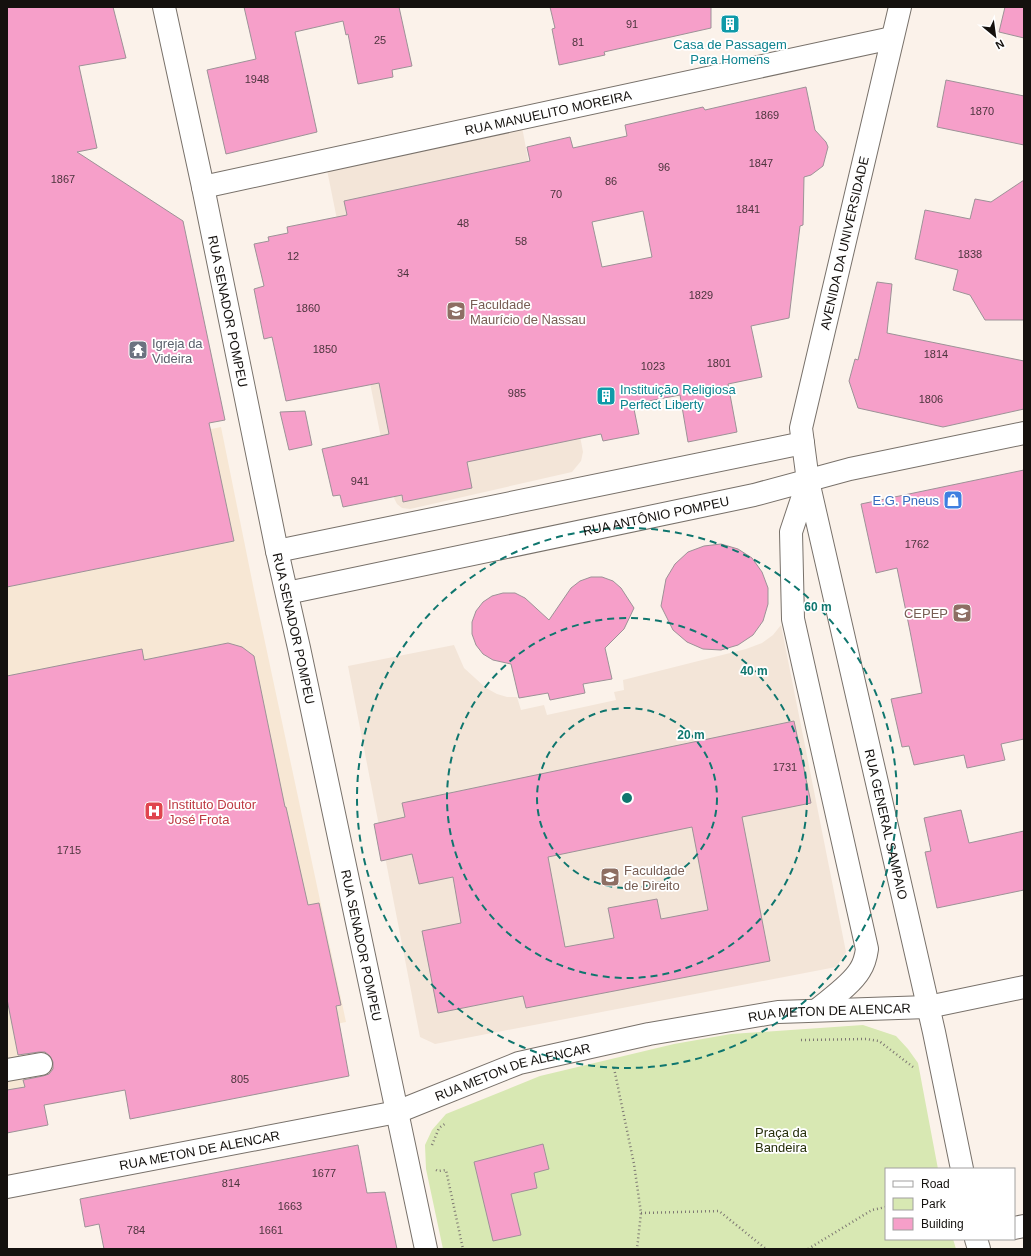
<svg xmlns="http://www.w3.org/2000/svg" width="1031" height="1256" font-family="Arial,sans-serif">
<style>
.built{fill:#f3e5d8}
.medical{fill:#f7e7d4}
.green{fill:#d8e8b3}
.building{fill:#f69fc9;stroke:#9d9297;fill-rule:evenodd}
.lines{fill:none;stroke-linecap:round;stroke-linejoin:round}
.minor-casing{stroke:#78716a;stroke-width:24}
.major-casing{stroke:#78716a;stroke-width:24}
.path{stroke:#7e7873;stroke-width:2.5;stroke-dasharray:1 3;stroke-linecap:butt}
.minor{stroke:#fff;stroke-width:22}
.major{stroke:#fff;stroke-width:22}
.ring{fill:none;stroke:#0f766e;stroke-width:2;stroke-dasharray:7 5}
.labels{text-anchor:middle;stroke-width:3.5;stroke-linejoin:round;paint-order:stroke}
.number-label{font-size:11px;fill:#4c343d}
.culture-label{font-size:13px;fill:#0d838f;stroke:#fff}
.street-label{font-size:13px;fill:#14110e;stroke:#fff}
.education-label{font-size:13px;fill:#785e54;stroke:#fff;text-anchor:start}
.worship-label{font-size:13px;fill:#5b616d;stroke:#fff;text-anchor:start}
.shop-label{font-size:13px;fill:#366cbe;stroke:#fff;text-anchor:end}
.health-label{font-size:13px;fill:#be3a42;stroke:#fff;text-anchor:start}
.park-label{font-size:13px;fill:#262f0a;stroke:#fff}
.centre{fill:#0f766e;stroke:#fff;stroke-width:2}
.ring-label{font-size:12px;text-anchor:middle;font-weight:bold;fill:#0f766e;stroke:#fff;stroke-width:3.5;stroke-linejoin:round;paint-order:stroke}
</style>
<rect width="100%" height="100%" fill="#fbf2ea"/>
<g class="built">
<path d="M522,127L583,452L581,461L572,472L410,509L402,508L397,504L394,498L391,487L327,170Z"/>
<path d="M781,625L846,952L836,967L435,1044L420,1037L348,666L454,645L464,668L486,688L497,694L507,697H517L521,710L544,705L547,715L616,700L614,692L624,690L623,680L746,649L762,643L773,635Z"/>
</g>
<path class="medical" d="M221,427L256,600L346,1022L121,1067L125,1090L7,1113V472Z"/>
<path class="green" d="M863,1025L896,1036L908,1049L918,1063L938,1169H886V1239H953L956,1249H443L426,1169L425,1145L432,1130L446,1114L540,1076L674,1044L731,1034Z"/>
<g class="building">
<path d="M7,7H113L126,58L79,66L97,148L77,152L183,221L225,420L209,423L234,541L7,587Z"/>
<path d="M244,7H399L412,66L392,70L393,77L358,84L348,34L346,35L343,21L295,32L317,132L226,154L207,70L256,59Z"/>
<path d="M550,7H711V28L604,52L605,55L559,65L552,29L555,28Z"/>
<path d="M1005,7H1024V38L999,32Z"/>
<path d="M946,80L1024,96V145L937,127Z"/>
<path d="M806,87L815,130L826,142L828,147L823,166L811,175L804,177L803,225L800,226L789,318L751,326L762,377L728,384L737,432L688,442L680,395L633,404L639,434L603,441L601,434L467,462L472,488L403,502L402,495L343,507L340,495L333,496L322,449L389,434L379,383L286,401L272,337L264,339L254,289L264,286L254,244L269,241L268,237L288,233L287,227L347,215L344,201L530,161L527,147L570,137L573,148L627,136L625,125L703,107L705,110ZM643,211L652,257L602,267L592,222Z"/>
<path d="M1024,180V320H985L970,295L953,290L958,270L915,259L925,210L970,219L975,199L991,202Z"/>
<path d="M877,282L892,284L887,333L1024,361V409L943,427L858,408L849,381L855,359L858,360Z"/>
<path d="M305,411L312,445L289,450L280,412Z"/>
<path d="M1024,470V739L1001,744L1005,760L967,768L964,755L914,765L909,746L902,747L891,699L922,693L910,631L897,568L876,573L861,504Z"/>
<path d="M721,544L738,549L752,558L762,572L768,588V604L763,621L753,635L738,645L721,650L703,649L687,642L673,630L661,606L666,579L675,564L688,552L704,546Z"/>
<path d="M591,577H602L613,581L621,588L634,608L624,629L605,648L612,679L583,684L585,693L550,700L548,693L519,698L511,664L493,660L483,654L476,645L472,634V622L476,611L483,602L492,596L503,593H515L525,598L549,620L571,588L580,581Z"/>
<path d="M228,643L242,647L254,656L285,807H286L308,905L319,903L341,1005L336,1006L349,1076L130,1119L125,1090L44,1105L48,1125L7,1133V1090L25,1087L23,1080L43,1076L49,1074L53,1069V1062L50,1056L45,1052H39L18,1055L7,999V676L142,649L144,660Z"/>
<path d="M794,721L811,803L742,817L770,961L526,1008L523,996L438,1013L422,931L461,923L453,877L419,884L412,854L381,861L374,824L405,817L402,803ZM692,827L708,910L661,919L657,899L608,908L614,938L565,947L548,857Z"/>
<path d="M961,810L969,843L1024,831V890L937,908L925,852L931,851L924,818Z"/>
<path d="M543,1144L549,1169L534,1173L537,1188L511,1194L521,1235L493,1241L474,1162Z"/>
<path d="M358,1145L367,1193L385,1192L397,1249H104L99,1224L85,1227L80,1199Z"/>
</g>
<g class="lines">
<defs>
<g id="minor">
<path id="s1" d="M164,7L203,187L277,551L299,648L426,1249"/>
<path id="s2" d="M203,187L892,38"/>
<path d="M277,551L803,443"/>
<path id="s3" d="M287,593L754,495L850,469L1024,433"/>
<path d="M7,1070L41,1064"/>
<path id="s4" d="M7,1187L397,1112L519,1063L649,1034L778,1012L928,1007L1024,987"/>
<path d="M1014,1228L1024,1226"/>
</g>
<g id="major">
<path id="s5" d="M900,7L801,428L808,481L934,1032L962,1169"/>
<path d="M808,481L791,532L793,619L867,949C866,956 864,964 860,970C851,985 830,999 817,1010"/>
<path d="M976,1239L979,1249"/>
</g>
</defs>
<use href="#minor" class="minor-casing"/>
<use href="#major" class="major-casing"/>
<g class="path">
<path d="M801,1040L866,1039L879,1041L913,1067"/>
<path d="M614,1068L634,1164L641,1213L637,1249"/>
<path d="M432,1145L439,1128L446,1123"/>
<path d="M436,1170L438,1171L446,1170L463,1249"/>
<path d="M641,1213L719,1211L766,1249"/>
<path d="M808,1249L872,1210L886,1207"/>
</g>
<use href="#minor" class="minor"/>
<use href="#major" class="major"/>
</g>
<g class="ring">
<circle cx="627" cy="798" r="90"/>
<circle cx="627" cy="798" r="180"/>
<circle cx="627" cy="798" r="270"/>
</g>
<defs>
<symbol id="building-square" viewBox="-11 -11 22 22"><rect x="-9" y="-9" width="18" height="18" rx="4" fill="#0f9aa8" stroke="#fff"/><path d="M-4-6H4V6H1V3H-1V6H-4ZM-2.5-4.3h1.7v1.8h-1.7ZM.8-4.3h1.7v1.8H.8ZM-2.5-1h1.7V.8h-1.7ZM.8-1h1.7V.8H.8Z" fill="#fff"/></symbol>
<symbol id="university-square" viewBox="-11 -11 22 22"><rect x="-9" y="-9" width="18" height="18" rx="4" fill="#8d6e63" stroke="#fff"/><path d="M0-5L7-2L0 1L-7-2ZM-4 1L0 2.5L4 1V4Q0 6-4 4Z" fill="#fff"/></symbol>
<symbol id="temple-square" viewBox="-11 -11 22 22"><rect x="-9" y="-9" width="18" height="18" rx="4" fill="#6b7280" stroke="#fff"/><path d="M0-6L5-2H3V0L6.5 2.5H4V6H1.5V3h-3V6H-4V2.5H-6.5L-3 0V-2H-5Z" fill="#fff"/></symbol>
<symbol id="shop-square" viewBox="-11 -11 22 22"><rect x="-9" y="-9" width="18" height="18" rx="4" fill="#3f7fe0" stroke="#fff"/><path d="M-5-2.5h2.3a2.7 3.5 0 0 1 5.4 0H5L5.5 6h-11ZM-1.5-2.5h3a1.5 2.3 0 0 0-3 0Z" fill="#fff"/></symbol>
<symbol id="hospital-square" viewBox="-11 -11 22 22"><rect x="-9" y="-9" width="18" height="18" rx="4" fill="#e0444e" stroke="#fff"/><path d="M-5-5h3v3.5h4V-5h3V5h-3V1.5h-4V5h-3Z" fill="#fff"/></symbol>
</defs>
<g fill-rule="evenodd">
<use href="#building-square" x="719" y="13" width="22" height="22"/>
<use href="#university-square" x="445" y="300" width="22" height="22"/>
<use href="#temple-square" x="127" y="339" width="22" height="22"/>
<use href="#building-square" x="595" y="385" width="22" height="22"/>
<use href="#shop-square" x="942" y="489" width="22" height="22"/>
<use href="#university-square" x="951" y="602" width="22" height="22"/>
<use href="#hospital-square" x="143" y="800" width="22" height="22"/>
<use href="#university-square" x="599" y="866" width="22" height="22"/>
</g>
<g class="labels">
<g class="number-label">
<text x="632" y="28">91</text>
<text x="380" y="44">25</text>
<text x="578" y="46">81</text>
<text x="257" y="83">1948</text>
<text x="982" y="115">1870</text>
<text x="767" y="119">1869</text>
<text x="761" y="167">1847</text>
<text x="664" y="171">96</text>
<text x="63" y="183">1867</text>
<text x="611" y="185">86</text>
<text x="556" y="198">70</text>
<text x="748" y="213">1841</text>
<text x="463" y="227">48</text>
<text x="521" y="245">58</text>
<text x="970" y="258">1838</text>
<text x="293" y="260">12</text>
<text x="403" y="277">34</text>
<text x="701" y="299">1829</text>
<text x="308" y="312">1860</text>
<text x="325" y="353">1850</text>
<text x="936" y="358">1814</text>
<text x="719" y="367">1801</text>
<text x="653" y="370">1023</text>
<text x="517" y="397">985</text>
<text x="931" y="403">1806</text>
<text x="360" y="485">941</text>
<text x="917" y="548">1762</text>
<text x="785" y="771">1731</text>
<text x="69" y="854">1715</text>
<text x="240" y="1083">805</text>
<text x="324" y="1177">1677</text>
<text x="231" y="1187">814</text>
<text x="290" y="1210">1663</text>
<text x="136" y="1234">784</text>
<text x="271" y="1234">1661</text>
</g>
<g class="culture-label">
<text x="730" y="49">Casa de Passagem<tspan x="730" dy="15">Para Homens</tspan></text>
<text x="620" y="394" text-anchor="start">Instituição Religiosa<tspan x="620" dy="15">Perfect Liberty</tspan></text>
</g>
<g class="street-label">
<text dy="5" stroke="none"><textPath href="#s2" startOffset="353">RUA MANUELITO MOREIRA</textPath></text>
<text transform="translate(844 243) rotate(-77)" y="5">AVENIDA DA UNIVERSIDADE</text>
<text dy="5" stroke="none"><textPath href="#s1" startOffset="311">RUA SENADOR POMPEU</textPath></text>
<text dy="5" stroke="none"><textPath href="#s3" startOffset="377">RUA ANTÔNIO POMPEU</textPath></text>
<text dy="5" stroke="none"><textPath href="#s1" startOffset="635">RUA SENADOR POMPEU</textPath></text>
<text dy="5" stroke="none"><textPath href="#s5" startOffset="838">RUA GENERAL SAMPAIO</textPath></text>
<text dy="5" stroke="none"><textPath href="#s1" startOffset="959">RUA SENADOR POMPEU</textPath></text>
<text dy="5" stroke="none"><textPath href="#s4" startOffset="844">RUA METON DE ALENCAR</textPath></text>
<text dy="5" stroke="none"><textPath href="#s4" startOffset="520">RUA METON DE ALENCAR</textPath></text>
<text dy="5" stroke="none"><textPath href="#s4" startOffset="196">RUA METON DE ALENCAR</textPath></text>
</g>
<g class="education-label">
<text x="470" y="309">Faculdade<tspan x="470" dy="15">Maurício de Nassau</tspan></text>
<text x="948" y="618" text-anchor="end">CEPEP</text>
<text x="624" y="875">Faculdade<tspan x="624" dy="15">de Direito</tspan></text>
</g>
<g class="worship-label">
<text x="152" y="348">Igreja da<tspan x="152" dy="15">Videira</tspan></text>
</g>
<g class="shop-label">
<text x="939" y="505">E.G. Pneus</text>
</g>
<g class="health-label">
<text x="168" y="809">Instituto Doutor<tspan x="168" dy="15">José Frota</tspan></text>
</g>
<g class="park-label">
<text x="781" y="1137">Praça da<tspan x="781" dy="15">Bandeira</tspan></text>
</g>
</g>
<circle cx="627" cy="798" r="6" class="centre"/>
<g class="ring-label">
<text x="818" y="611">60 m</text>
<text x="754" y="675">40 m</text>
<text x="691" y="739">20 m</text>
</g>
<rect width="1031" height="1256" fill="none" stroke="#14110e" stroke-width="16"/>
<rect x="885" y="1168" width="130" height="72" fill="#ffffff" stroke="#a1a09f"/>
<rect x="893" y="1181" width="20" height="6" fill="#ffffff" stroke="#a1a09f"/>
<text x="921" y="1188" font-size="12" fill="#14110e">Road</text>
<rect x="893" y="1198" width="20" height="12" fill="#d8e8b3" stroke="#a1a09f"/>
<text x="921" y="1208" font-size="12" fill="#14110e">Park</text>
<rect x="893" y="1218" width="20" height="12" fill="#f69fc9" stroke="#a1a09f"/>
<text x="921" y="1228" font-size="12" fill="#14110e">Building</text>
<g transform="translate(995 36) rotate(151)" stroke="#ffffff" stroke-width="3" paint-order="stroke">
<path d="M0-3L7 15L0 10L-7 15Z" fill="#14110e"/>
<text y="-6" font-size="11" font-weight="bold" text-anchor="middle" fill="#14110e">N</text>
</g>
</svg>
